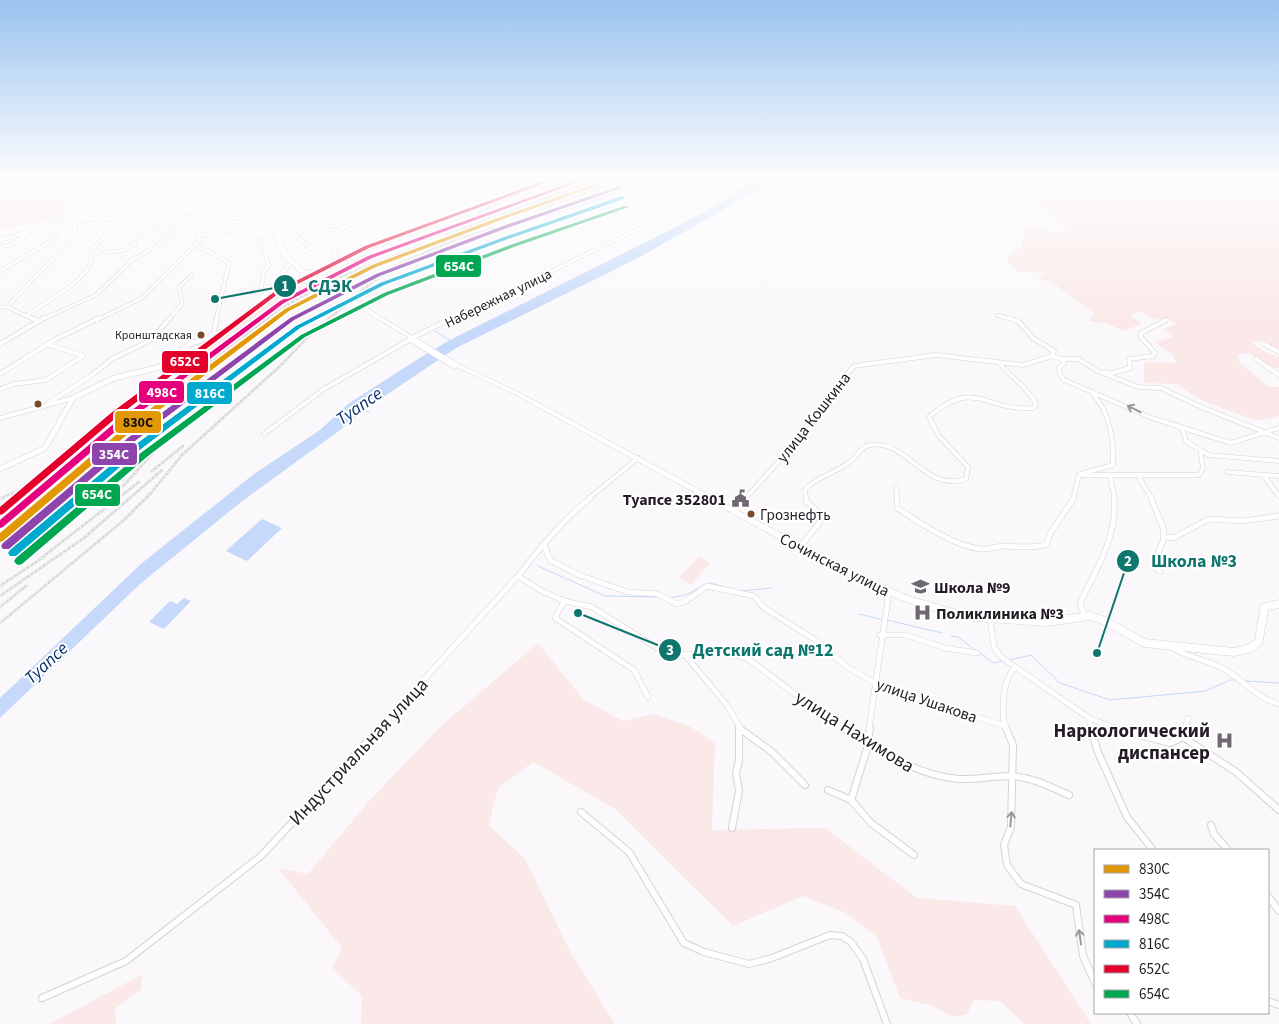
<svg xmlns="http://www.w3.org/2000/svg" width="1279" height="1024" font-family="'Source Sans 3',sans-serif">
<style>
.green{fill:#fbe9e9}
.water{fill:#c6d9fa}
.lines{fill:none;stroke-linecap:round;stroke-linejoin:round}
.stream{stroke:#c6d9fa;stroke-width:1}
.street-far3-casing{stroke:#d7d2d8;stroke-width:4}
.street-far2-casing{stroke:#d7d2d8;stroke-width:5}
.street-far1-casing{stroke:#d7d2d8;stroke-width:6}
.street-casing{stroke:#d7d2d8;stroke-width:8}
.secondary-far1-casing{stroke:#d7d2d8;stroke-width:4.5}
.secondary-casing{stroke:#d7d2d8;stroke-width:6}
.primary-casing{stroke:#d7d2d8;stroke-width:1}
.highway-casing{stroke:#d7d2d8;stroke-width:1}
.street-far3{stroke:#fefefe;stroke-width:3}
.street-far2{stroke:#fefefe;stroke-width:4}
.street-far1{stroke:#fefefe;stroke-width:5}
.street{stroke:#fefefe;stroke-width:6}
.secondary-far1{stroke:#fefefe;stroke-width:4}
.secondary{stroke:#fefefe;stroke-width:5}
.primary{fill:#fefefe;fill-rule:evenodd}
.highway{fill:#fefefe;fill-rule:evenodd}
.rail-casing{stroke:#d8d7d8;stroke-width:2.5}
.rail{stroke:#fff;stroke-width:1;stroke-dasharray:2.5;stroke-linecap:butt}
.street-bridge-casing{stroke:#d7d2d8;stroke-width:4;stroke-linecap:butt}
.highway-bridge-casing{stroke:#d7d2d8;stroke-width:5.5;stroke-linecap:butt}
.street-bridge{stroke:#fefefe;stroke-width:3}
.highway-bridge{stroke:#fefefe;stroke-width:5}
.rail-1-casing{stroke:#fff;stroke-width:3}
.rail-2-casing{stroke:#fff;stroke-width:3}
.rail-3-casing{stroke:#fff;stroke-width:3}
.rail-4-casing{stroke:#fff;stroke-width:3}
.rail-5-casing{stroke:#fff;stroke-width:3}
.rail-6-casing{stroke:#fff;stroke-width:3}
.rail-1{fill:#e29804;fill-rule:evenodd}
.rail-2{fill:#8e44ad;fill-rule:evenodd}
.rail-3{fill:#e5007d;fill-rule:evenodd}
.rail-4{fill:#00a9ce;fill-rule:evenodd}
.rail-5{fill:#e4002b;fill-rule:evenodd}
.rail-6{fill:#00a651;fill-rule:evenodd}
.oneway{stroke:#9b989c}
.bus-dot{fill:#7a4b2a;stroke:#fff;stroke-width:2}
.labels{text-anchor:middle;stroke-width:4;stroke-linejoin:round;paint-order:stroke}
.far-bus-label{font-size:12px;fill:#231c25;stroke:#fff;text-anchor:end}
.far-street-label{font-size:14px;fill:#231c25;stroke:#fff}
.bus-label{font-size:15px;fill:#231c25;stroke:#fff;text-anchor:start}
.street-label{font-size:16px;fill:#231c25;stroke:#fff}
.poi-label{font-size:16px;font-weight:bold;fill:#231c25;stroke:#fff;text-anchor:start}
.water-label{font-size:18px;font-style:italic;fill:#022d6b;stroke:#fff}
.near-poi-label{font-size:19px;font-weight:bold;fill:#231c25;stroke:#fff;text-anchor:end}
.near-street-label{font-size:19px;fill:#231c25;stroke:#fff}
.leader{fill:none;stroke:#0f766e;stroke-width:2}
.callout-dot{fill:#0f766e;stroke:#fff;stroke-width:2}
.mark-label{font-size:15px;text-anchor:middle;font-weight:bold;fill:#fff}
.callout-label{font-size:18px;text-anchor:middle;font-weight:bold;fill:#0f766e;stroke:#fff;stroke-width:4;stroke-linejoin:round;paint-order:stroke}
.line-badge{stroke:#fff;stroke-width:2}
.badge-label{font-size:14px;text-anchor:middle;font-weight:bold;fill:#fff}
.pale-badge-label{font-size:14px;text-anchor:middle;font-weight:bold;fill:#111}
</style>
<rect width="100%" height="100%" fill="#faf8fb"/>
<g class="green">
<path d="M0,179H83L68,200L64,217L0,230Z"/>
<path d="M1015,179H1279V349L1262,340L1252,343L1265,352L1279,356V368H1275L1249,353L1237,355L1240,363L1269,387H1279V416L1258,421L1203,401L1176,384L1144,383V362L1177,363L1173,355L1154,342L1173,337L1163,329L1176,324L1167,318L1156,320L1140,311L1129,315L1142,324L1123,331L1108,324L1089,321L1095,314L1052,282L1036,279L1045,275L1038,271C1021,274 1015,273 1006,257L1022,246L1025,227L1037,226L1056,234L1068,229L1018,190Z"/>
<path d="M314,283L320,285L270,314L203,364L191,367L202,350L193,343L204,338L212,344L236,328L270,297L296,285L301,287Z"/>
<path d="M699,556L710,563L691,585L679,578Z"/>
<path d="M538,643L584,700L623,721L654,714L691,727L715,743L712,830L825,828L917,898L1015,906L1091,1024H1024L1000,1001L974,1000L967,1014L953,1017L930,1005L900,998L877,937L844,912L803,896L733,926L615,809L533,762L498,788L489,825L525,859L571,953L615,1024H361L362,996L332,968L342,948L278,868L308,874L369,801L441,726Z"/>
<path d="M143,974L141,990L114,1009L117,1024H49Z"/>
</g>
<g class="water">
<path d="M760,179H777L638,258L456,348L364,410L340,430L241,502L140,584L0,718V698L142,563L254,474L320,430L348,404L418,359L450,340L670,230L719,204L736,191Z"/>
<path d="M262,519L282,528L247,561L226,551Z"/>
<path d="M184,598L191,601L164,629L149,622L170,601L177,604Z"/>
</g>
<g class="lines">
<g class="stream">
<path d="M435,331L451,341"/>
<path d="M364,410L370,413"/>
<path d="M538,566L605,596L656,597"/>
<path d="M741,591L772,588"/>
<path d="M670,598L685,595L710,583L725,587"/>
<path d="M859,614L883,620"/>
<path d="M887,620L942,633"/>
<path d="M951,636L958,637L975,650"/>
<path d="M979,652L993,663L1003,661"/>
<path d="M1010,660L1031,655L1060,683L1110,700L1205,691L1230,680H1236"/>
<path d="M1245,681L1279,683"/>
</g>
<defs>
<g id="street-far3">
<path d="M98,179L97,186L92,192L102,196L118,192"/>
<path d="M186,179H196"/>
<path d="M199,179L226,188L235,194"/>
<path d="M284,179L281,187L293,191L302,187"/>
<path d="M361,179L358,191L361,206"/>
<path d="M105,195L89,207L110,208"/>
<path d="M316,199L322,197L328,187L334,186L335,179"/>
<path d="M269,202L271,179"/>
<path d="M122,205L138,206"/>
<path d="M204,205L225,211L269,202L323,213L324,227L342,225"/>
<path d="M138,207L143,201L145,184H169L183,179"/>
<path d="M300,207L316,199L302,187L306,179"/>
<path d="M163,210L165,208L158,202L174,196"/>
<path d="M323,213L340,210"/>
<path d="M136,214L135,219C144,224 152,220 161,217L198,236"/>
<path d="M263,217L293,206"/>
<path d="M79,218L123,205L127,197L118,192L131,179"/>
<path d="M262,218L290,229L311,249"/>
<path d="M362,219L356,214L361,206L371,201L383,179"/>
<path d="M343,226L339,200L345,179"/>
<path d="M365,228L405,213L415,220L521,179"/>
<path d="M198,236L234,230L249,223"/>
<path d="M260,239L269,266L264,272L261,290L267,292"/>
<path d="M195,244L229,263L216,320"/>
<path d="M96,246L101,247L106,253L124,250L135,244V238L169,221"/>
<path d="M0,247L10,245L31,231"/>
<path d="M396,247L466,220L469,216"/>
<path d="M349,262L364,253V249L395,240L423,228"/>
<path d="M0,271L50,242L57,235"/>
<path d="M0,307H7L35,320"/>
<path d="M7,307L74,236L76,221L114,218L103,239L91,250C91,255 92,261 90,265C81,284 43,304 26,316"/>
<path d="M997,315L1013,320"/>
<path d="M41,320L96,295L132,260L157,246L179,226"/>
<path d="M97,320L142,298L200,240L198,236"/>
<path d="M168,320L182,304L179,287L192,275"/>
<path d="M450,320L742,179"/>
</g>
<g id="street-far2">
<path d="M32,318L38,321"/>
<path d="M213,335L217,318"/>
<path d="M412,341L455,367"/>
<path d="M0,344L44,318"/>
<path d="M1264,344L1279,352"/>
<path d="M1052,356L1061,359L1064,363L1059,368L1060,375L1064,380L1152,418L1231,443L1279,428"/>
<path d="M1061,359H1078L1098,371L1138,387L1161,388L1201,407L1279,438"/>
<path d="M1256,359L1279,375"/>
<path d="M1104,372L1112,373L1130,368L1129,359L1153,356L1155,353L1141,337V333L1166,320"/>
<path d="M0,374L54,340L99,318"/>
<path d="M0,389L14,384L46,380L83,356L47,344"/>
<path d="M47,404L92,375L112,359L151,340L170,318"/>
<path d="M0,418L73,398"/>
<path d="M1182,428L1186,441L1200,450"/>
<path d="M264,434L324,389L416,336L452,318"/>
<path d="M1227,472L1279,476"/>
<path d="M1080,474L1113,465C1114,440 1110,413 1093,394"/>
<path d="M1079,475H1199L1203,468L1200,450L1209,455L1279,461"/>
<path d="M1110,476L1115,499"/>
<path d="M1138,476L1152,499"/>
<path d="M1264,476L1279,496"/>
<path d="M896,487L897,499"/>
<path d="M588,499L638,458"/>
<path d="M745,499L787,452L831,392L854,366L936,355L1023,365L1052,356L1054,351L1033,338L1018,321L1009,318"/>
<path d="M806,499L805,490L810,485C822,475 838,471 850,462C857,457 860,447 870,445C908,439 924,493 966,479L968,467L939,436L929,417C975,377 983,411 1033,408L1036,404C1031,391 1010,376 1000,364"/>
<path d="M1073,499L1079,475"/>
</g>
<g id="street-far1">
<path d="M897,498V508C922,524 950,544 980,549C988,550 996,546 1004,546C1018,547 1031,548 1046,545L1051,532L1074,498"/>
<path d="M1151,498L1164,530L1163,541L1153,565L1160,572"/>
<path d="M734,512L746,498"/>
<path d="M1164,537L1173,538L1209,519L1243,521L1279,516"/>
<path d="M544,544L550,560L579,575L628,592L658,594L676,604L686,601L707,586L754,596L763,607L817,641L847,667L884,688L1005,726"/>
<path d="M800,547L820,522L817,511L806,501V498"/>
<path d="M518,576L540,590L564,601L592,607L668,655L731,654L747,658L824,716L846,729"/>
<path d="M564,601L555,618L634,670L648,697"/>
<path d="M1085,616L1080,603C1096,571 1118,535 1114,498"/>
<path d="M990,618L994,647L1001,657L1089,718L1118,729"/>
<path d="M880,635H905L945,648L977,653"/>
<path d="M1171,647C1187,658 1206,659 1222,668C1243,679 1256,698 1279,704"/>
<path d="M685,655L726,704L741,729"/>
<path d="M1089,718L1091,729"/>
<path d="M379,729L518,576C540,548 562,521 590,498"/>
<path d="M869,729L889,592"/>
<path d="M1006,729C1001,714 1002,679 1015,668"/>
<path d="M1185,729L1188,718"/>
</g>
<g id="street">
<path d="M739,728L772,752L805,785"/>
<path d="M844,728C879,750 915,775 958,779C975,780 994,776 1011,776C1032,777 1050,787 1069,795"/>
<path d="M1006,728L1013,745L1011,827L1004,845L1007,865L1021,884L1076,905L1083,956L1095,983"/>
<path d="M1091,728L1097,750L1127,817L1153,850"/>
<path d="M1113,728L1170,743L1183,737L1185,728"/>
<path d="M1183,737L1236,772L1279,810"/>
<path d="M828,790L851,800L871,823L914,855"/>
<path d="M851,800L867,749L870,728"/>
<path d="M581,812L629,852L684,943L704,952L749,964L772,958L830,935L842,936L851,942L863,959L887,1024"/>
<path d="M1211,825L1214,834L1228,850"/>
<path d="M732,828L739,791L736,773L739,760V728"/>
<path d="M1268,896L1279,911"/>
<path d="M42,998L126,961L261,856L380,728"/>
<path d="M1268,1001L1279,1005"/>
<path d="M1130,1013L1137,1024"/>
</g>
<g id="secondary-far1">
<path d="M263,301L286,287"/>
<path d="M241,320L274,284"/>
</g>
<path id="secondary" d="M0,469L45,448L73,398L114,378L160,367L190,344L232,328L242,318"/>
<g id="primary">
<path d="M416,179H422L399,190L367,219L330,236L328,239L336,248L339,262L334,268L322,276L323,282V283L310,282L299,284H297C289,289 281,290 271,288L270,287L290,259L325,235L363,217L397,188ZM324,240L332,248L335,262L328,267L316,271L300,270V277C293,283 286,287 276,286L294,261ZM305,273L316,274H319L317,276L318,280L310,279L301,281L305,277Z"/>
<path d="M269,289L279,292L280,293L277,295L267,292L266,291Z"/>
</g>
<g id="highway">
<path d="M153,208C171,209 189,215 207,217C229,219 255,212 275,226C280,230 284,247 287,254L284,256L281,254L273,229L261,222L253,220L206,219L167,211L153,210L62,223L0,242V238L62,221Z"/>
<path d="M300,270H304L324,282L319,283L300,272Z"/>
<path d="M365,307L459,364L520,393L840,565L905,595L953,609L975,613L1046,618L1090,612L1108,618L1145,639L1234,648L1247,645L1255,640L1261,604L1279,600V608L1268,610L1262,645L1252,652L1234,656L1144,647L1102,624L1090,620L1046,626L975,621L953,617L900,600L834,569L516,395L455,366L363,310L362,309Z"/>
</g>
</defs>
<use href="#street-far3" class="street-far3-casing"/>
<use href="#street-far2" class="street-far2-casing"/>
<use href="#street-far1" class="street-far1-casing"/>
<use href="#street" class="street-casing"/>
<use href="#secondary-far1" class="secondary-far1-casing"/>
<use href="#secondary" class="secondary-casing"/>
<use href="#primary" class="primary-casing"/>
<use href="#highway" class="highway-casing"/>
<use href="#street-far3" class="street-far3"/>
<use href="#street-far2" class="street-far2"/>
<use href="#street-far1" class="street-far1"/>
<use href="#street" class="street"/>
<use href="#secondary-far1" class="secondary-far1"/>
<use href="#secondary" class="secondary"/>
<use href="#primary" class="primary"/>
<use href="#highway" class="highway"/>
<defs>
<g id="rail">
<path d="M557,187L575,179"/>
<path d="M674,189L701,179"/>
<path d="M541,190L561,181"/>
<path d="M510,206L547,179"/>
<path d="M539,209L626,179"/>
<path d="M474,216L516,194"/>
<path d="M444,236L597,179"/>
<path d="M152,471L183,446"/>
<path d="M122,480L138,452L158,426"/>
<path d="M115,495L154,452"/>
<path d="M0,499C26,487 52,474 77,459C150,413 213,354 285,307C328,279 378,262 426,244"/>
<path d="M40,559L139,482"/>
<path d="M0,586L45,556"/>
<path d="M0,596L84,538L162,470"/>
<path d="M0,607L26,586"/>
<path d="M0,623L124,520L151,493L182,455L278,368L311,334L372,282L400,264L459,238L582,205L649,179"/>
</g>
</defs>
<use href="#rail" class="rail-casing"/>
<use href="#rail" class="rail"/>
<defs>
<path id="street-bridge" d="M136,214L138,207"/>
<g id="highway-bridge">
<path d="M284,254L302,271"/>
<path d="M321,282L365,309"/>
</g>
</defs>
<use href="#street-bridge" class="street-bridge-casing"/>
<use href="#highway-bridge" class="highway-bridge-casing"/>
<use href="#street-bridge" class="street-bridge"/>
<use href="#highway-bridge" class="highway-bridge"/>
<defs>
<path id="rail-1" d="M609,179H617L504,219L376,267L289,311L129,433L3,541L0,542V533L123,429L285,309L372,265L500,217Z"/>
<path id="rail-2" d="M617,187L622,188L507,228L380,276L294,320L135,441L9,549H3L1,546L3,543L129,437L290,318L376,274L503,226Z"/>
<path id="rail-3" d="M580,179H587L372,258L284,303L123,425L3,527L0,528V520L117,421L280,301L368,256Z"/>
<path id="rail-4" d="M622,196L625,198L624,199L511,238L384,285L300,328L141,449L16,556H10L8,553L10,550L135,445L296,326L380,283L507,236Z"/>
<path id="rail-5" d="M549,179H556L369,248L278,294L117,417L3,514L0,515V507L111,413L274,292L365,246Z"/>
<path id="rail-6" d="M624,206L629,207L514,247L388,295L305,337L148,456L22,564L19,565L16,564L14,561L16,558L142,452L301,335L384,293L510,245Z"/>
</defs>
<use href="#rail-1" class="rail-1-casing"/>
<use href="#rail-2" class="rail-2-casing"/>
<use href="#rail-3" class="rail-3-casing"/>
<use href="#rail-4" class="rail-4-casing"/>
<use href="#rail-5" class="rail-5-casing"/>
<use href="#rail-6" class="rail-6-casing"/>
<use href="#rail-1" class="rail-1"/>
<use href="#rail-2" class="rail-2"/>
<use href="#rail-3" class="rail-3"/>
<use href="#rail-4" class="rail-4"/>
<use href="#rail-5" class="rail-5"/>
<use href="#rail-6" class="rail-6"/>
</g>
<defs><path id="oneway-shaft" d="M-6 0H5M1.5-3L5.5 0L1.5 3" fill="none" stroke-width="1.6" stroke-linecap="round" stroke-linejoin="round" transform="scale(1.25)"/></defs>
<g class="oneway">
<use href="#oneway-shaft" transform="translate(1134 409) rotate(-153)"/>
<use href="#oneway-shaft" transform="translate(1011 819) rotate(-85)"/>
<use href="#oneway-shaft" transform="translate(1080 937) rotate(-98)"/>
</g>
<linearGradient id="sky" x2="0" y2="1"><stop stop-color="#9ac3ef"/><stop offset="0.55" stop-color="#fdfcfd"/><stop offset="1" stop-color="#fdfcfd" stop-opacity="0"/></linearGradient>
<rect width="1279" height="323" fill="url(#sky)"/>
<defs>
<symbol id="civic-bare" viewBox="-9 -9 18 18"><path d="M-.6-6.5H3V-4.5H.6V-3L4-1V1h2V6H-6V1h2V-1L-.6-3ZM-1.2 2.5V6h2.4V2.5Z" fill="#6e6970" stroke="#fff" stroke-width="2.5" paint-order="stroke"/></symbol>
<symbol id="school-bare" viewBox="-9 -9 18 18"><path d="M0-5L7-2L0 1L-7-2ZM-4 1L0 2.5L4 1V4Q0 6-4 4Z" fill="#6e6970" stroke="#fff" stroke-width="2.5" paint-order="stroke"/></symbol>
<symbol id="hospital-bare" viewBox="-9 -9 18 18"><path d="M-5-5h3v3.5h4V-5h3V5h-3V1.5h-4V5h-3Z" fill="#6e6970" stroke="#fff" stroke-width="2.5" paint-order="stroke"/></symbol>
</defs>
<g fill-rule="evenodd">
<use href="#civic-bare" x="728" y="486" width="25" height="25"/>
<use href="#school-bare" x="908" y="574" width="25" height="25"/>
<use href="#hospital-bare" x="910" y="600" width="25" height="25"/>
<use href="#hospital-bare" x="1212" y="728" width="25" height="25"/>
</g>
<g class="bus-dot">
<circle cx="201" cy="335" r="4.5"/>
<circle cx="38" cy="404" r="4.5"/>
<circle cx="751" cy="514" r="4.5"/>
</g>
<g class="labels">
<g class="far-bus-label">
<text x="192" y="339">Кронштадская</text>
</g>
<g class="far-street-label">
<text transform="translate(498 298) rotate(-26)" y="5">Набережная улица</text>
</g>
<g class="bus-label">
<text x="760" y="520">Грознефть</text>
</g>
<g class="street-label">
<text transform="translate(813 417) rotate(-52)" y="6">улица Кошкина</text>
<text transform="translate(835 564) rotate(27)" y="6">Сочинская улица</text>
<text transform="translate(927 700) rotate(19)" y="6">улица Ушакова</text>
</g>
<g class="poi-label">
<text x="726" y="505" text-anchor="end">Туапсе 352801</text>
<text x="934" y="593">Школа №9</text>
<text x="936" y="619">Поликлиника №3</text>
</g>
<g class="water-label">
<text transform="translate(359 406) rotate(-35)" y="6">Туапсе</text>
<text transform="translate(46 663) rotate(-43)" y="6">Туапсе</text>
</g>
<g class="near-poi-label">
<text x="1210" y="737">Наркологический<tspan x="1210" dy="22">диспансер</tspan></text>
</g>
<g class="near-street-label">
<text transform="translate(855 731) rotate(32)" y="7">улица Нахимова</text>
<text transform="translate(358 751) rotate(-47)" y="7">Индустриальная улица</text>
</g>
</g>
<path class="leader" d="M215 299L285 286M1097 653L1128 561M578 613L670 650"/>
<g class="callout-dot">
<circle cx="215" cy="299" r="5"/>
<circle cx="1097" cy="653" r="5"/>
<circle cx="578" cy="613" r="5"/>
<circle cx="285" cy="286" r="12"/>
<circle cx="1128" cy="561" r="12"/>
<circle cx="670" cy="650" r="12"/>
</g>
<g class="mark-label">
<text x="285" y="291">1</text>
<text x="1128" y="566">2</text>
<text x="670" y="655">3</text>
</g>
<g class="callout-label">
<text x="330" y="292">СДЭК</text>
<text x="1194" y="567">Школа №3</text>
<text x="763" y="656">Детский сад №12</text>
</g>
<g class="line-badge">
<rect x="435" y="254" width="47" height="24" rx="5" fill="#00a651"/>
<rect x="161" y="350" width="48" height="24" rx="5" fill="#e4002b"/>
<rect x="138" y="380" width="47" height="24" rx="5" fill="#e5007d"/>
<rect x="186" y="381" width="47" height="24" rx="5" fill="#00a9ce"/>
<rect x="114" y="410" width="48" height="24" rx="5" fill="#e29804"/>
<rect x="91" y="442" width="47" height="24" rx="5" fill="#8e44ad"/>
<rect x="74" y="483" width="47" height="24" rx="5" fill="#00a651"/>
</g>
<g class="badge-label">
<text x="459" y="271">654С</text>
<text x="185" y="366">652С</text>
<text x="162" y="397">498С</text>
<text x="210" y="398">816С</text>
<text x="114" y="459">354С</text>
<text x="97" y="499">654С</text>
</g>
<g class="pale-badge-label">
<text x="138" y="427">830С</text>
</g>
<rect x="1094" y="849" width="175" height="165" fill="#ffffff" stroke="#a7a4a8"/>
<rect x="1104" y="865" width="25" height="8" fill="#e29804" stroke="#a7a4a8"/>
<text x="1139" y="874" font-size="15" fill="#231c25">830С</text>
<rect x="1104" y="890" width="25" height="8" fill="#8e44ad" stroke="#a7a4a8"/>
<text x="1139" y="899" font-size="15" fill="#231c25">354С</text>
<rect x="1104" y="915" width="25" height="8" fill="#e5007d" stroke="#a7a4a8"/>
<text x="1139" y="924" font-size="15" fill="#231c25">498С</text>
<rect x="1104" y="940" width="25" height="8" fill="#00a9ce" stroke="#a7a4a8"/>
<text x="1139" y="949" font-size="15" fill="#231c25">816С</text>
<rect x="1104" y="965" width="25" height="8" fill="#e4002b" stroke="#a7a4a8"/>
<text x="1139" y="974" font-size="15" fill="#231c25">652С</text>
<rect x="1104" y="990" width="25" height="8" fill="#00a651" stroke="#a7a4a8"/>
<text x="1139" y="999" font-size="15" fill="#231c25">654С</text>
</svg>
